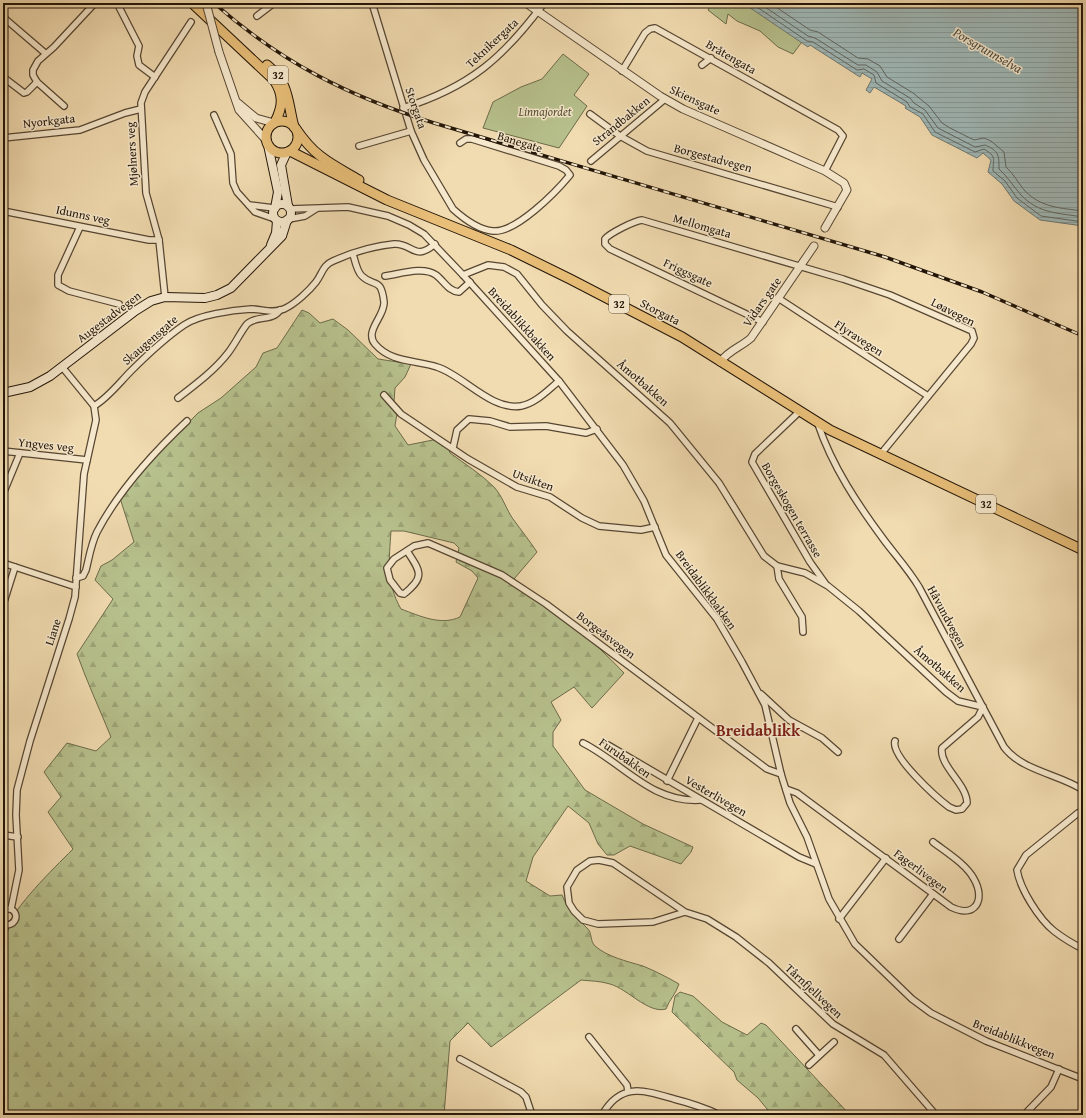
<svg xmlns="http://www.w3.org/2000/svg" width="1086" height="1118" font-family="'Gentium Book Plus',serif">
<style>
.green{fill:#b7c18d;stroke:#6c6b4a}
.forest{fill:url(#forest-firs);stroke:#6c6b4a;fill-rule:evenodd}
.water{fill:url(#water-rules);stroke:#6d7771}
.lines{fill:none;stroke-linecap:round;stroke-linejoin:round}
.shore{stroke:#606660;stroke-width:1}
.minor-casing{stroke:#564632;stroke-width:8}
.tertiary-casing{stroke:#564632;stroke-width:9}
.secondary-casing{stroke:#221508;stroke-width:10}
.primary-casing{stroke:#221508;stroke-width:11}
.minor{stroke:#f6e8cc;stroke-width:5.5}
.tertiary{stroke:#f6e8cc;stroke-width:7}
.secondary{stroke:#f6e8cc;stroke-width:8}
.primary{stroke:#e8be78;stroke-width:9}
.rail-casing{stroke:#221508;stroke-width:3.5}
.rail{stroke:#f6e8cc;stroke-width:2;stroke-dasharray:6;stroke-linecap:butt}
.tertiary-bridge-casing{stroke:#564632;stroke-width:9;stroke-linecap:butt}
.tertiary-bridge{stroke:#f6e8cc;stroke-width:7}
.labels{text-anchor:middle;stroke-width:3;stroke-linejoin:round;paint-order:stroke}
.shield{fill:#f6e8cc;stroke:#625443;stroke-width:1}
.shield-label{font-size:11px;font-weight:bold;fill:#221508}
.street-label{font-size:12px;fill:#221508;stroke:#f6e8cc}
.park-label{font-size:12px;font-style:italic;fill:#565137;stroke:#f6e8cc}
.water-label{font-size:13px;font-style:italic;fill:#4e4e45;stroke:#f6e8cc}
.district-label{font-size:16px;font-weight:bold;fill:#7a1f14;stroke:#f6e8cc}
</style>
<defs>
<pattern id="forest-firs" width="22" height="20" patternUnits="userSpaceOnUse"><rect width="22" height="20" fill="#b7c18d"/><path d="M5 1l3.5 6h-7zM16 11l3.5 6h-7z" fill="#9da578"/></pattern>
<pattern id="water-rules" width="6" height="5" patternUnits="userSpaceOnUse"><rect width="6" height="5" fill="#9fb8b7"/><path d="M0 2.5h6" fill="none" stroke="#899d9c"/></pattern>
</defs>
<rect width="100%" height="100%" fill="#f1dbb0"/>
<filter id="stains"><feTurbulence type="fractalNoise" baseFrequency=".005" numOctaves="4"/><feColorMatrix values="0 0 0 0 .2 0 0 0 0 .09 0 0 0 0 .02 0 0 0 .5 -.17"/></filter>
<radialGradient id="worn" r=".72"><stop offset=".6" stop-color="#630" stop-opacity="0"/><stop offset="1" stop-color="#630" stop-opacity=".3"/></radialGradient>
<g class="green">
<path d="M712,3H747L804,39L793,54L778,47L760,31L737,21L728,14L726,24L708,10Z"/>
<path d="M563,54L589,74L574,95L587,106L559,148L483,128L493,102L521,87L542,79Z"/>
</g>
<g class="forest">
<path d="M302,310L309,313L320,323L333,319L348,330L378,359L411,364L405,377L395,388L394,402L398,407L395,426L408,445L438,439L448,445L450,453C465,464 481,474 494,487C503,497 506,509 513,519C521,530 529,540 537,552L514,579C553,607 591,638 624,673L592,708L574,687L551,702L561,720L553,732V746L585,790L643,824L693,847L691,852L681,864L630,846L614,855H607L598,844L589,823L568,806L533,857L526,881L550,896L562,895C568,910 577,918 588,929C592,933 590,941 595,946C608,957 626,961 643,966C655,971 667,977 679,984C676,994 669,1000 666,1009C648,1014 628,989 610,984C601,981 590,981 581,980L491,1047L468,1023L450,1041L444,1115H3V933C17,904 50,872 73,849L48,812L61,797L44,772L67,743L96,751L111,737C100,710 87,682 77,654L113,599L95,580L101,566L112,560L134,542L120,498L151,461L198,413L221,398L256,367L263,353L277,348ZM391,531H404L454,543L459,548L456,562L472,571L478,578L460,617C441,626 420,616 401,609C386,583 389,560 391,531Z"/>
<path d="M680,992L693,996L722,1022L747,1035L761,1023L766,1025L850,1115H772L758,1098L737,1080L734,1072L672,1012L675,996Z"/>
</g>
<path class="water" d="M743,3H1078L1083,7V226L1040,220L1014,201L1002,184L988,172L991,160L983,153L977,158L932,135L920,117L905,108L906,106L874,87L870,93L866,90L872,79L862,73L860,77L810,45L808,47Z"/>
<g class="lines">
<g class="shore">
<path d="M751,3L807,41L813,42L857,70L864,69L874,75L876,83L907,102L910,107L923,114L935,132L975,152L984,149C997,157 993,158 993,171L1005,181L1017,198L1041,216L1083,222"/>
<path d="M759,3L808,36L815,38L858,65H866L877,72L882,81L910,98L914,103L925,110L938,128L975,147L985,145C999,151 999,155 999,169C1008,177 1013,186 1021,195C1039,214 1059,213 1083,217"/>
<path d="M770,3L810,30L818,32L858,58L868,59L880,66L887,77L913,93L929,106L942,123L950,128L974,140L984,138L991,141L1004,152L1006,167C1014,174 1018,183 1025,191C1042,208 1061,208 1083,211"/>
</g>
<defs>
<g id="minor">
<path d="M117,3L139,46L137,56L139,65L155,77"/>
<path d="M372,3L411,131L424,160L453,209C463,218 479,230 493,231C516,233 556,192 570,175L566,170L559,166L472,139H466L460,143"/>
<path d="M257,16L274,3"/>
<path d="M3,17L45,53"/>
<path d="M702,65L711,58"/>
<path d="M622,71L645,33L650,29L655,28L838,130L843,136L825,171"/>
<path d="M3,77L24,93L27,92L37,82"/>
<path d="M64,106L37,82L33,75V70L38,61L54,47L95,3"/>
<path d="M403,108C470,87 503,58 544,3"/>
<path d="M590,114L620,136L647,151L838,207"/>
<path d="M214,115L231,154L233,183L237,192L255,212L275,219"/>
<path d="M3,138L80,130L125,113L141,109"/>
<path d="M359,146L411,131"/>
<path d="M591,161L665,99"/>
<path d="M249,205L274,208"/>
<path d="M290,209L348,207L388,216L409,225L424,234L463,275L559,381L623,465L644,501L666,555L717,619L742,662L765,705L781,774L790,803L807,837L829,899L855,944L912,999L931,1013L986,1041L1083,1079"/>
<path d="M3,211L149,240H159"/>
<path d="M289,219L305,216L316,209"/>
<path d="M80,227L58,275V285L69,291L119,304"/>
<path d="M353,254C355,261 357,272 362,276C374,288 381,276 384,302C385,316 364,331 375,344C391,363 416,360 437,367C463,375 491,411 521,406C536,403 548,390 559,381"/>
<path d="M463,275L488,265L504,267L517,274L542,305L567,331L670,423L719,483L764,556L777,566L805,573L828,586L859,611L946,692L958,701L983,707L978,717L942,748C939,766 967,784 967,803L962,809L956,810L949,807C937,798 890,756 895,741"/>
<path d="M385,276C400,274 423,266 436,275C444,281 448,291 459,292L470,282"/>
<path d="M165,297L159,240L146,193L141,103L145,92L191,22"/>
<path d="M778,298L928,396"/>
<path d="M763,322L610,249L605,244V239C610,233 634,221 642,220L843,279L890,295L972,331L974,338L971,344L880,455"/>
<path d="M384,395L401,414L468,459L517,487L550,497L582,518L599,526L641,530L655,527"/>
<path d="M178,398C195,385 215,370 228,353C235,344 240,333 247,324C256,315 272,322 280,310"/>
<path d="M94,406C108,398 120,382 131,371C147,355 165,338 184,325C198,315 233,310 251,309C262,309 273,314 284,309C295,304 309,291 316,282C322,274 323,265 333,261C351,253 374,246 394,244C413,243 414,262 435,244"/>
<path d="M799,412L755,454L752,462L810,562L825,583"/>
<path d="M818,424C832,466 858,505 884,540C896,556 909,570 919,587L1004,747C1022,771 1059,774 1083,790"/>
<path d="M453,448L457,430L469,419L490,421L510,427L546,426L586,433L597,429"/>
<path d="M3,451L87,460"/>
<path d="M3,494L20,453"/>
<path d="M407,551C421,572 425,577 404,594L400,593L390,580L387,568L394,559L414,546L428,543L502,575L546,604L767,769L781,774"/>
<path d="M3,563L76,587"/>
<path d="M777,566L779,579L802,617L803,632"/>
<path d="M76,578L83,576L86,570C89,558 91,544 97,532C119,490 152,454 187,421"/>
<path d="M3,605L15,567"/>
<path d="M761,694L789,720L822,738L838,752"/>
<path d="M583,743C623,763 651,803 700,800"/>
<path d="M608,745L799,857L816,864"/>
<path d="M667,781L698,718"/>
<path d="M786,789L797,793L951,907C975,919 986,900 974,879C966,864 946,852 933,842"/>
<path d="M1078,813L1026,855L1017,870C1020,889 1039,919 1054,931C1063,938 1073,944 1083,949"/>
<path d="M3,835L18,837"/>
<path d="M3,909H11C21,915 14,928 3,924"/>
<path d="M11,909L19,870L16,815L17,790L30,741L69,619L75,597L84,474L96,420L94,406L63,368"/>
<path d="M685,912L653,922L598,924L583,920L574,911L569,903L567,887L577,870L590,861L599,860L613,863L685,912L707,919L736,937L769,963L833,1024L884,1055L936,1115"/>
<path d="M839,919L886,858"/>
<path d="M3,934L6,925"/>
<path d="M899,939L933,894"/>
<path d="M796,1029L819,1055"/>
<path d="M589,1037L627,1085L628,1091"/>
<path d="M460,1059L521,1092L526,1097L532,1115"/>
<path d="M809,1065L834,1042"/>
<path d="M602,1115C621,1082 643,1090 674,1099C690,1103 705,1108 720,1115"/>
<path d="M1024,1115L1051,1087L1059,1069"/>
</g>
<g id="tertiary">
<path d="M526,3L660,96L683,109L825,171L844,183L847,190L825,228"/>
<path d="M219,52L239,110L266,140"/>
<path d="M238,103L256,118L274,123"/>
<path d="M720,362C729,350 741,347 751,338L814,246"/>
</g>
<g id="secondary">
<path d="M268,145L278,192L275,208"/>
<path d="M287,152L281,165L288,206"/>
<circle cx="282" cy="213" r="9"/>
<path d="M271,245L276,233L277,221"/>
<path d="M3,393L30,387L50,376L135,311L151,301L165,297L205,298L217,295L231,288L282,236L287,220"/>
</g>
<g id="primary">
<path d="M192,3L274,80C284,95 283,106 275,122"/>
<path d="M267,65C290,84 287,101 294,127"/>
<circle cx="282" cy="137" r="16"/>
<path d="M296,129C316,158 330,163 359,180"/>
<path d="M290,151L387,200L511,250L570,279L682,337L830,430L1083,550"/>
</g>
</defs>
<use href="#minor" class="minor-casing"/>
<use href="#tertiary" class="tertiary-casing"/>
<use href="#secondary" class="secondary-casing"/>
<use href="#primary" class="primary-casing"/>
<use href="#minor" class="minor"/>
<use href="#tertiary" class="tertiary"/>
<use href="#secondary" class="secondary"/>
<use href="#primary" class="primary"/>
<defs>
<path id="rail" d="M214,3C282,63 348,96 434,123L885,257L982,292L1083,336"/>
</defs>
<use href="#rail" class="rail-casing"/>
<use href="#rail" class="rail"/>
<defs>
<path id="tertiary-bridge" d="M206,3L219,52"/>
</defs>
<use href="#tertiary-bridge" class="tertiary-bridge-casing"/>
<use href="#tertiary-bridge" class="tertiary-bridge"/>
</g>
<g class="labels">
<g class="shield">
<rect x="268" y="66" width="20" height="18" rx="3"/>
<rect x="609" y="295" width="20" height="18" rx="3"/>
<rect x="976" y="495" width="20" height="18" rx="3"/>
</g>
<g class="shield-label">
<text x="278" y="79">32</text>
<text x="619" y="308">32</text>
<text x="986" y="508">32</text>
</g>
<g class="street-label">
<text transform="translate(492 43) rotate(-43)" y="4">Teknikergata</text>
<text transform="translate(731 57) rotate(30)" y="4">Bråtengata</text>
<text transform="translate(695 100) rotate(25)" y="4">Skiensgate</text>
<text transform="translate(416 108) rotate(71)" y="4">Storgata</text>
<text transform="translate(49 121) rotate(-6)" y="4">Nyorkgata</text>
<text transform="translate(621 121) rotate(-39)" y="4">Strandbakken</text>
<text transform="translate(520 142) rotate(17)" y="4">Banegate</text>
<text transform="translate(132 154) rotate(-93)" y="4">Mjølners veg</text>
<text transform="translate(713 158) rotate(15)" y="4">Borgestadvegen</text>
<text transform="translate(83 215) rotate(12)" y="4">Idunns veg</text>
<text transform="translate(702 226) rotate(16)" y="4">Mellomgata</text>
<text transform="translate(688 273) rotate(25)" y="4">Friggsgate</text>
<text transform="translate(762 302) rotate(-55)" y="4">Vidars gate</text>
<text transform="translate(660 312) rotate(27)" y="4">Storgata</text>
<text transform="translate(953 312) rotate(27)" y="4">Løavegen</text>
<text transform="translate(109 317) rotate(-37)" y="4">Augestadvegen</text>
<text transform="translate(522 324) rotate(48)" y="4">Breidablikkbakken</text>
<text transform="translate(859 338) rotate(33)" y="4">Flyravegen</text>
<text transform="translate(150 340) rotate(-41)" y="4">Skaugensgate</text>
<text transform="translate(643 383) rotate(41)" y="4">Åmotbakken</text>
<text transform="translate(46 445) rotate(6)" y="4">Yngves veg</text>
<text transform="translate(533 480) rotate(20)" y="4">Utsikten</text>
<text transform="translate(792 510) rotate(60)" y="4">Borgeskogen terrasse</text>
<text transform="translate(706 590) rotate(54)" y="4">Breidablikkbakken</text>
<text transform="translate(947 617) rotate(62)" y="4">Håvundvegen</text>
<text transform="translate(53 632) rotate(-72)" y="4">Liane</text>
<text transform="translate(606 635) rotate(37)" y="4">Borgeåsvegen</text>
<text transform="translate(940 669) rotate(41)" y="4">Åmotbakken</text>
<text transform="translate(625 758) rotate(35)" y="4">Furubakken</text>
<text transform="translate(716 796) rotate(30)" y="4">Vesterlivegen</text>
<text transform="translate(921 871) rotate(37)" y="4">Fagerlivegen</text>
<text transform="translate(814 991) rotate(43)" y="4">Tårnfjellvegen</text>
<text transform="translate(1014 1039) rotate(22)" y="4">Breidablikkvegen</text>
</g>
<g class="park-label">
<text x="545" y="116">Linnajordet</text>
</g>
<g class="water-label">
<text transform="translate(988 50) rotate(30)" y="5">Porsgrunnselva</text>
</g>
<g class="district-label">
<text x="758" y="736">Breidablikk</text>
</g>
</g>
<rect width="1086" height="1118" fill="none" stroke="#f1dbb0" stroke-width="16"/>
<rect x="4" y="4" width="1078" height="1110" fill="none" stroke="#221508" stroke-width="2"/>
<rect x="8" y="8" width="1070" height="1102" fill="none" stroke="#221508"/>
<rect width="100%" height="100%" filter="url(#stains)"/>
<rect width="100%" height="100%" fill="url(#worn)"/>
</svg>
